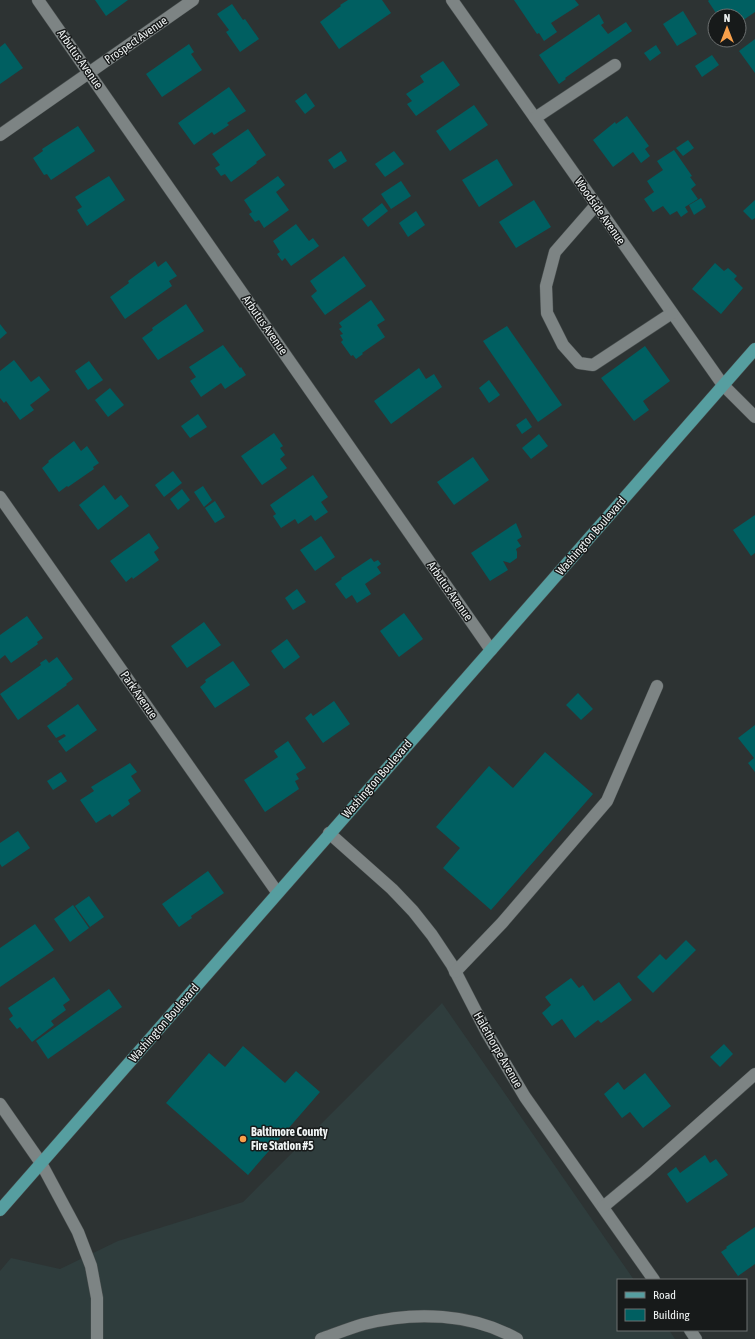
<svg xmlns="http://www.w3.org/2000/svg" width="755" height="1339" font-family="'Asap Condensed',sans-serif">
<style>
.built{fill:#2f3d3d}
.building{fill:#005f61}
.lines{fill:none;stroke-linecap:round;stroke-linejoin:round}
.minor-casing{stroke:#494f4f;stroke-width:13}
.major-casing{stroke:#494f4f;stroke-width:13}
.minor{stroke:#7d8484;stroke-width:12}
.major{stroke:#569ea0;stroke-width:12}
.poi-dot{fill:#f8a04b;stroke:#171a1a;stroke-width:1.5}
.labels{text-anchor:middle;stroke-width:3;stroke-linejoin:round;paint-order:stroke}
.street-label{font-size:12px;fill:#eff3f3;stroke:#171a1a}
.poi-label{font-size:12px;font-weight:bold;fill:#eff3f3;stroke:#171a1a;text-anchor:start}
</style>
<rect width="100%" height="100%" fill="#2d3333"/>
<path class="built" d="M442,1003L634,1280H618V1330H669L675,1339H0V1271L11,1258L60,1269L118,1241L243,1202Z"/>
<g class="building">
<path d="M95,0H128L106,16Z"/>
<path d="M348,0H382L391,13L339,49L320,22L341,6L340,5Z"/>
<path d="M514,0H575L579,5L551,23L557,32L544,41L539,33L537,34Z"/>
<path d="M709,0H755V12L739,23V16H718L708,1Z"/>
<path d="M232,4L243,20L245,19L259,39L240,52L226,32L229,30L217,14Z"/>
<path d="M683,11L697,34L677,46L663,24Z"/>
<path d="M599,14L604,23L601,25L608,34L626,22L632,31L565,78L566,79L559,84L539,55Z"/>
<path d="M755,39V73L739,51Z"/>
<path d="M5,43L23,68L0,84V47Z"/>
<path d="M189,44L194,52L191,54L202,70L162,97L146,74Z"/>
<path d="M656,45L661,53L650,61L644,53Z"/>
<path d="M712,55L719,65L702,77L695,66Z"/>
<path d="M443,61L460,85L416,116L407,104L412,101L406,94L424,82L420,76Z"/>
<path d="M229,87L246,111L227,123L229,125L214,135L212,132L194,145L178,123Z"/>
<path d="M306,93L315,106L305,114L295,101Z"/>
<path d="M474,105L488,125L450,151L436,131Z"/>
<path d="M627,116L649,146L645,149L650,156L641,163L633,152L613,167L593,140L615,122L616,124Z"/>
<path d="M78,126L95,151L51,180L47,174L44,175L33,158L43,151L42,149Z"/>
<path d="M248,129L266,155L256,162L257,163L231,182L225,174L221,176L215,168L220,165L212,154Z"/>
<path d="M688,140L694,148L683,156L676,148Z"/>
<path d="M674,150L692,176L690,177L696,185L691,189L698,199L685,207L688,212L681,217L677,211L670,215L663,206L653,212L644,199L654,192L647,181L663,170L657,161Z"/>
<path d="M341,151L347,161L334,169L328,160Z"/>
<path d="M394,151L404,164L385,177L375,164Z"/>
<path d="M497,159L513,185L479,207L462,180Z"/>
<path d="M109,176L125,200L87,226L77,210L82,207L75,197Z"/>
<path d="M278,176L285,185L276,192L289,210L264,228L259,220L255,222L249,214L252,212L244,200Z"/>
<path d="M401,181L411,196L391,209L381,194Z"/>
<path d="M701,198L706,207L694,215L689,205Z"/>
<path d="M534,200L551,227L516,248L499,222Z"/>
<path d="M755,200V218L752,220L743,211Z"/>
<path d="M382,203L388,211L368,227L362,219Z"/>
<path d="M416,211L425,225L408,237L399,223Z"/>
<path d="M296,224L309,241L313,238L319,246L291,266L285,258L282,261L277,254L280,252L273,241Z"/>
<path d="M344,256L366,286L325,315L311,296L317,291L310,281Z"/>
<path d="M155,261L158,267L166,261L177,276L169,281L172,286L125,319L110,297L129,283L128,281Z"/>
<path d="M715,263L724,271L728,268L737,276L734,279L743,288L721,314L692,289Z"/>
<path d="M371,300L385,320L377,325L385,337L362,353L363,354L356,359L353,355L351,356L341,342L343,340L340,335L343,334L339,329L342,327L339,323Z"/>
<path d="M186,304L204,331L158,360L142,338L153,330L152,328Z"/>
<path d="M0,324L7,333L0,339Z"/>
<path d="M507,326L562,405L538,422L483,341Z"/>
<path d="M223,345L240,368L241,367L246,375L225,389L221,383L201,397L190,381L196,377L189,367Z"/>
<path d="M645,346L670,381L643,401L649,410L634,421L601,378Z"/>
<path d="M14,360L31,382L39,376L50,390L30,405L34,410L20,420L6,401L4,403L0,398V371Z"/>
<path d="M89,361L103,380L88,390L75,371Z"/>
<path d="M419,368L426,379L434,374L442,387L391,424L374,401Z"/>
<path d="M489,380L500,395L489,403L479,388Z"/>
<path d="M110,388L124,405L108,417L95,400Z"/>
<path d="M198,414L207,427L190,438L181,426Z"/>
<path d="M526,418L532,427L522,434L516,425Z"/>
<path d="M274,433L283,446L280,448L285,455L280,459L287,468L262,485L241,456Z"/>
<path d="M539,434L548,446L531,459L522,448Z"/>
<path d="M74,441L81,451L87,446L99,463L93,467L94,469L68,487L67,486L59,492L42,468L49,462L48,461Z"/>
<path d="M473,457L489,480L454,505L437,482Z"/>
<path d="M173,471L182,483L164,497L155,485Z"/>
<path d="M313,475L328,497L321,502L328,512L315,521L311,515L298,524L295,519L281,528L273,516L276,514L270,505Z"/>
<path d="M104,485L115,500L121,495L129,506L98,530L79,505Z"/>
<path d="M203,486L212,500L204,507L194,492Z"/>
<path d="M182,489L190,500L178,510L170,499Z"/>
<path d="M215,501L225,517L215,523L205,508Z"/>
<path d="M755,515V553L751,556L733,530Z"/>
<path d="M516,523L522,537L517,540L521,546L516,549L517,552V558L510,563L503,561L508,570L490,581L471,553Z"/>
<path d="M149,533L159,548L154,552L159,560L133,579L132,577L126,582L110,561Z"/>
<path d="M321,536L335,557L315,571L300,550Z"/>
<path d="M371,558L374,562L378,560L381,564L377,567L381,573L365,584L371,594L357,603L352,595L346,599L335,584L342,579L341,578Z"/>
<path d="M297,589L306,602L293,610L285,598Z"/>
<path d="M404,613L423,639L399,657L380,631Z"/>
<path d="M27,616L43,638L37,642L38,644L11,663L5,655L0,659V635Z"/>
<path d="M204,622L221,645L187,668L171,646Z"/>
<path d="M287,639L300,657L284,669L271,651Z"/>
<path d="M57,657L73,679L66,684L67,685L18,720L0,694L41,665L40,663L46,659L49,663Z"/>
<path d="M233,661L250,685L215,708L200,687L206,682L205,680Z"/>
<path d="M578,693L593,709L581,720L566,705Z"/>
<path d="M334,701L350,724L323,743L305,718L311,713L313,716Z"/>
<path d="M78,704L97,730L66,752L58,741L66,736L64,734L56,738L47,726Z"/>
<path d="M755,725V772L748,763L754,758L738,738Z"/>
<path d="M288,741L306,768L296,774L299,779L295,781L299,789L265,812L244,780L278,757L274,751Z"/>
<path d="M545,752L593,794L491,910L443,868L460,848L436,827L489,766L513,788Z"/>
<path d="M130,763L137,772L131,776L141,791L128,800L130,804L112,817L110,814L96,823L80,800L94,791L91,787Z"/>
<path d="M61,772L67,781L53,790L47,781Z"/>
<path d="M18,831L30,848L2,867L0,864V843Z"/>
<path d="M208,871L224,893L191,916L192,918L179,927L162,904Z"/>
<path d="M89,896L104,917L90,927L75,906Z"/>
<path d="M73,905L89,928L70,942L54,919Z"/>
<path d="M35,924L54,950L0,987V948Z"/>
<path d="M686,940L696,950L653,993L637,977L660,954L666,960Z"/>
<path d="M54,977L70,1000L63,1005L66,1010L51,1021L54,1025L32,1042L20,1027L17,1029L9,1019L13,1016L8,1008Z"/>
<path d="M571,978L579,988L583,985L594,1001L619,982L632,1000L601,1023L598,1020L575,1038L562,1019L552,1026L542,1013L551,1005L545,997Z"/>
<path d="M109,989L122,1007L48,1059L36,1041Z"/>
<path d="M724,1044L733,1054L720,1067L710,1057Z"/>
<path d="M243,1046L285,1083L296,1071L320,1092L248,1175L166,1103L209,1053L225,1067Z"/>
<path d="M645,1073L671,1106L643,1128L630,1112L622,1118L604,1094L618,1082L624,1090Z"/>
<path d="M705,1155L710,1163L716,1159L728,1175L687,1203L667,1174L676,1167L680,1173Z"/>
<path d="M755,1227V1264L738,1276L721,1252L727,1248L726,1247Z"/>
</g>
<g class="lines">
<defs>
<g id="minor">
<path d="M38,0L491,650"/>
<path d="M452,0L723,385L755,417"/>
<path d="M535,118L615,65"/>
<path d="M0,135L193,0"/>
<path d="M596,205L555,252L546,286L547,313L563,345L579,363L593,365L672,313"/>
<path d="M0,497L277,892"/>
<path d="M329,833L392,889L413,911L432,935L452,965L487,1033L525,1097L654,1280"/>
<path d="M455,972L502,923L607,801L657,686"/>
<path d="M0,1104L41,1163L78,1232L91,1266L97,1298V1339"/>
<path d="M603,1207L645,1172L755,1074"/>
<path d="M690,1330L696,1339"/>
<path d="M321,1339C335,1334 350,1328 364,1324C414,1311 472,1313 517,1339"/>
</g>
<path id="major" d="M0,1210L755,349"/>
</defs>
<use href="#minor" class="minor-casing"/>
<use href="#major" class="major-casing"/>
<use href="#minor" class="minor"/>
<use href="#major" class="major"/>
</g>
<circle class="poi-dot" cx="243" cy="1139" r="4"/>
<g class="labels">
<g class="street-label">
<text transform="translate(136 40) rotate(-35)" y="4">Prospect Avenue</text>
<text transform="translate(80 59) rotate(55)" y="4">Arbutus Avenue</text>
<text transform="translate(600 211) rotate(55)" y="4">Woodside Avenue</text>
<text transform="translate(265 325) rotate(55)" y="4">Arbutus Avenue</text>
<text transform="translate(591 536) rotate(-49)" y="4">Washington Boulevard</text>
<text transform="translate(450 591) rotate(55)" y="4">Arbutus Avenue</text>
<text transform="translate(139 695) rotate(55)" y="4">Park Avenue</text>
<text transform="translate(377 779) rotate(-49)" y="4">Washington Boulevard</text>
<text transform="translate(164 1023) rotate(-49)" y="4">Washington Boulevard</text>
<text transform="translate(498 1050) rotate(60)" y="4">Halethorpe Avenue</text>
</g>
<g class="poi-label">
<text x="251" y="1136">Baltimore County<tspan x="251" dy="14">Fire Station #5</tspan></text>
</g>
</g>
<rect x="617" y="1279" width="130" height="52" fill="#171a1a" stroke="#6d7171"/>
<rect x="625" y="1292" width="20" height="6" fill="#569ea0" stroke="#6d7171"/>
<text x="653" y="1299" font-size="12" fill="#eff3f3">Road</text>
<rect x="625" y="1309" width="20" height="12" fill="#005f61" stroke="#6d7171"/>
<text x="653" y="1319" font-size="12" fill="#eff3f3">Building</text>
<g transform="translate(727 28)"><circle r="19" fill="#171a1a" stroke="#6d7171"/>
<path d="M0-3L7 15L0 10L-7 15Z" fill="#f8a04b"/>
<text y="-6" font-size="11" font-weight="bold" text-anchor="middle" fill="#eff3f3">N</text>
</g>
</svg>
